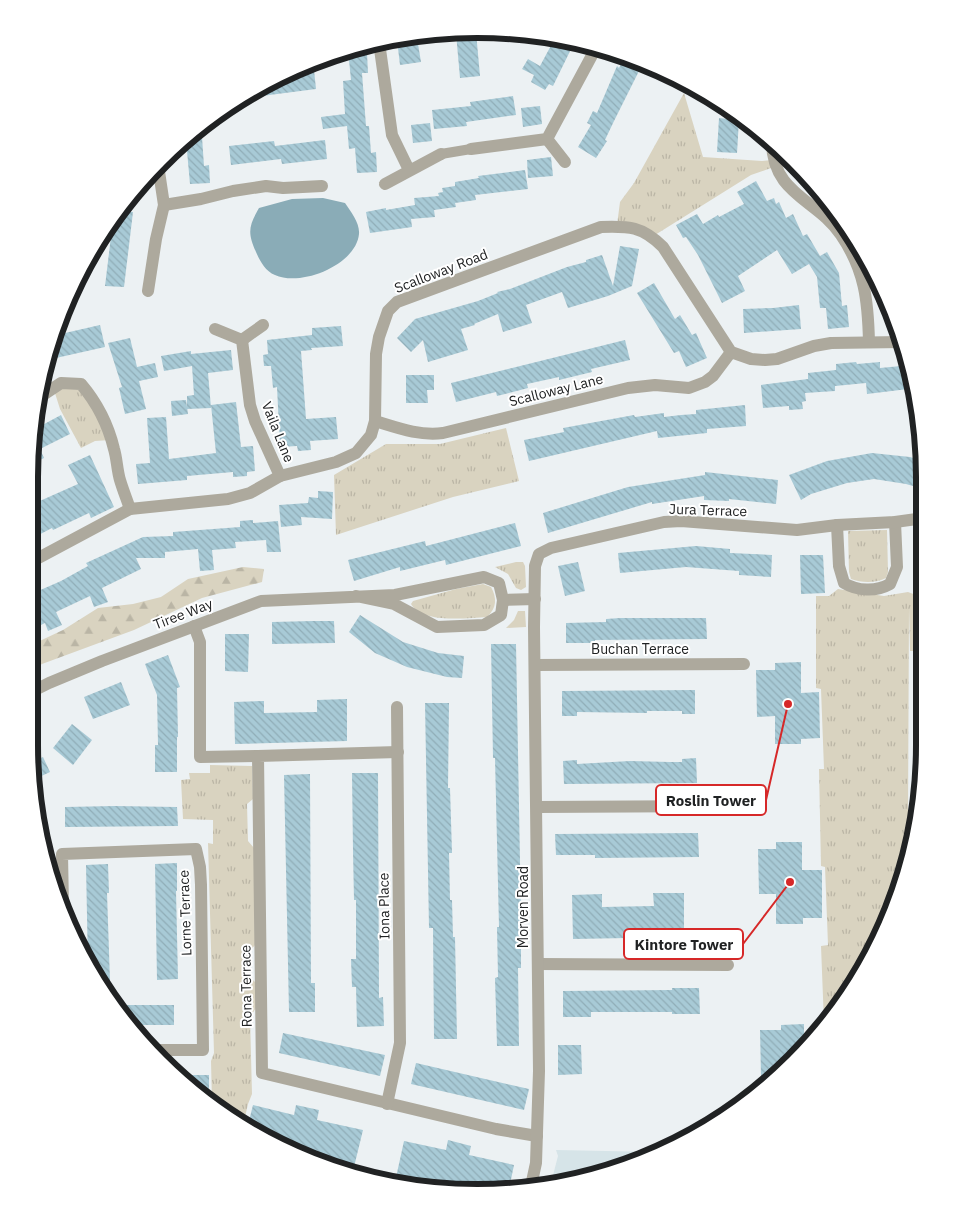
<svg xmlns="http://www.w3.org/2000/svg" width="953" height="1222" font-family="'IBM Plex Sans',sans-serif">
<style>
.built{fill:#d6e4e8}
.grass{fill:url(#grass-tufts)}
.forest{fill:url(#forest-firs)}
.pitch{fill:#d9d3c0}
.water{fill:#8aacb7}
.building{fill:url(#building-back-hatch)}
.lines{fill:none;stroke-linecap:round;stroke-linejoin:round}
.pedestrian{stroke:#ada99d;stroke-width:10}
.minor{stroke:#ada99d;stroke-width:12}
.labels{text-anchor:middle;stroke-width:4;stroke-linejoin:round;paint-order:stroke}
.street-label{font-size:14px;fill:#202223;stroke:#fff}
.rim{fill:none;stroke:#202223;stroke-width:6}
.leader{fill:none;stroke:#d62828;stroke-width:2}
.callout-dot{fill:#d62828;stroke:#fff;stroke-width:2}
.callout{fill:#fff;stroke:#d62828;stroke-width:2}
.callout-label{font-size:15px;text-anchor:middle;font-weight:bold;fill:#202223}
</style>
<defs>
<pattern id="grass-tufts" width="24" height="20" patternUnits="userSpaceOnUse" patternTransform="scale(1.25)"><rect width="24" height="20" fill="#d9d3c0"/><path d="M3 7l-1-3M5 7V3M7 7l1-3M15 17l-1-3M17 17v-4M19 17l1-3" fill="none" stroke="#bab5a5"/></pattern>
<pattern id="forest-firs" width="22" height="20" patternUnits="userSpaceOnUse" patternTransform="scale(1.25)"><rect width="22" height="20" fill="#d9d3c0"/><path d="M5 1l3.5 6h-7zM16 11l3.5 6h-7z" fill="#bab5a5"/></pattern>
<pattern id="building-back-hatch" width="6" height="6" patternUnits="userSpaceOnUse" patternTransform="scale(1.25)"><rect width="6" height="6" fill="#a8cad6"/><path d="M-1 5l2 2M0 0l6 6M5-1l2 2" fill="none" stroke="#90adb7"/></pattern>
</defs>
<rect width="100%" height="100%" fill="#ecf1f3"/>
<path class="built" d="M556,1150L656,1152L593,1178L551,1183L558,1156Z"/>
<g class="grass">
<path d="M684,93L703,157L762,161L772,160L774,167L751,175L655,235L617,225L620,202L634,183Z"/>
<path d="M80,386L110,440L95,441L81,448L60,409L54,390Z"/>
<path d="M506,428L519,481L453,497L336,535L334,475L386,444H440Z"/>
<path d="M887,530L888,572L886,578C876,583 862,583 851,579L849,572L848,531Z"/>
<path d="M516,562H523L525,566L526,587L521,590L516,588L508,574L495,567Z"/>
<path d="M483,584L491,587C497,598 497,608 487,617C467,618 423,624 411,604L413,601L456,589Z"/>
<path d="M838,589L884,596L908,592L916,595L924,594V651H910L909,607L908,817H917L916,833L890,917L849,994L824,1023L821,946L828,945L825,867L821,866L819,769H824L821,689L816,688V596H829Z"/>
<path d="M518,611H525L526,627L506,628L514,620Z"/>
<path d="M913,709H924V746L919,803H914Z"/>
<path d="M210,765L252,766L253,799L247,804L248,841L254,848L255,945L250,951V977L255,982L256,1008L250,1017L252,1094L248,1104L243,1126L212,1102L211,1061L214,1053L208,843L213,844V820L183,819L181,780L190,779L189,773H210Z"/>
</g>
<path class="forest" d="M243,567L264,569L262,582L202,598L134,630L42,664L29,672V646L63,630L98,608L133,604L161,597L188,579Z"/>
<path class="pitch" d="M919,654H924V704L913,703L914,658Z"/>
<path class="water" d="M323,198L345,203C351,212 360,223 359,234C356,265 301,287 275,275C265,271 260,261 256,252C247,232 249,226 259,208L292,199Z"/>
<g class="building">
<path d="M476,32L480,76L460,78L456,33Z"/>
<path d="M555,38L575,41L553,86L549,84L545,90L531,82L534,75L522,69L528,59L540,66Z"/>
<path d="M418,44L421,62L400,65L398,48Z"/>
<path d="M359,49L360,54L367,53L368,73H362L366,126H369L371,153L376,152L377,172L357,173L355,148L349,149L347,126L323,129L321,117L345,114L343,81L351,80L348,50Z"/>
<path d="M625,56L643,63L614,121L605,140L607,141L596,158L578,147L591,125L587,123L593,111L597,113L617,66L619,68Z"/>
<path d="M314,70L316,89L239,99L252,89L286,73Z"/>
<path d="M513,96L516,115L466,122L467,126L434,129L432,110L471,106L470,102Z"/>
<path d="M540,106L542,124L523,127L521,108Z"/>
<path d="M719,118L739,120L737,153L717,152Z"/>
<path d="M430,123L432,141L413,143L411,125Z"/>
<path d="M202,137L204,166L209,165L210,183L190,184L187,151H181V141L183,139Z"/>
<path d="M325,140L327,159L282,164L281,159L231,165L229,146L274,141L275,146Z"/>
<path d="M551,157L553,176L528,178L527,160Z"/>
<path d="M525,170L528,189L475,195L476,200L455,203L456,207L434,210L435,217L411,219L412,227L370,233L366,212L386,208V210L415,205L414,198L439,196L438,193L443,192L442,188L455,186V182L479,178L478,176Z"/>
<path d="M756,181L767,201L774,198L776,204L779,202L786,218L793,214L803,236L807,234L820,256L827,252L839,273L842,306L847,305L849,327L828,329L826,308H820L817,277L809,264L792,274L777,250L738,276L745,291L722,303L698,255L686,237L683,238L676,225L697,214L703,224L718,215L719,217L744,204L737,192Z"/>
<path d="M118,211L133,212L124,287L105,286L113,220Z"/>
<path d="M620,246L639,249L632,286L608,296L568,308L562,292L526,305L532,323L503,332L498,314L474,324L475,325L461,329L468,350L428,362L423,340L411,352L397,338L415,319L478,301L498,293L497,292L510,289L567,267L586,262V260L602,255L613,286Z"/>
<path d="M654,283L675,319L680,315L692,335L696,333L707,358L686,367L679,351L674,353L637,293Z"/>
<path d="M799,305L801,329L744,333L743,309L773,308Z"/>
<path d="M100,325L105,347L47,360L52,336Z"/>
<path d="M341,326L343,346L311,348L312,350L301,351L306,419L336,417L338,439L310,441L311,450L298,451L297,446L280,447L277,387L273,388L271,366H264L263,355L268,354L267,340L312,335V328Z"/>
<path d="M130,338L137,367L155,363L158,377L139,381L146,409L125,414L119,388L122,387L108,343Z"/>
<path d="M625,340L630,360L591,369L592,372L559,380V377L527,384L528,388L497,396L496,392L456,402L451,383Z"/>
<path d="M231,350L233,370L208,373L211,408L187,409V396L194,395L192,366L164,371L161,356L191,351V354Z"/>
<path d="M856,362L857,364L880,362V368L901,366V368H906L908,389L867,394L866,383L835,386V391L805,393L806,401L802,402L803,409L789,410V406L763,408L761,385L808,379V373L836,370V364Z"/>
<path d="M406,375H434V390H427L428,403H406Z"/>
<path d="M186,400L188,414L172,416L171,401Z"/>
<path d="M236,402L241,447L253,446L255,471L247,472V476L233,477V472L187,476V480L138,484L136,464L150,463L147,418L166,417L169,459L216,453L211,405Z"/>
<path d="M745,405L746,426L707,429V433L658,438L657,431L529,461L524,440L564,432L563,428L634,415L635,417L664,413V417L681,415L696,414V410Z"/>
<path d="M61,415L70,434L40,449L44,458L30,465V448L32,434L34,438L38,436L35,429Z"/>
<path d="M872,453L910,457L923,461V489L906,484L874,479L847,483L811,494L801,500L789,475L827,461Z"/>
<path d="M90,455L114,507L91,518L89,513L53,530L52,528L29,540V514L36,511L33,504L78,484L68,465Z"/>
<path d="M705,472L778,480L776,504L729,499V501L704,500V496L652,504V502L548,533L543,513L628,487L705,475Z"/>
<path d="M318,491L333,492L332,519L301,517L302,525L281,527L279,505L308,503L309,497L318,498Z"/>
<path d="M253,520V523L278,521L281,552H267L266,540L235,542L236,548L212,550L214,570L200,571L198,549L165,552V558H136L141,569L102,588L108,602L94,607L90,596L56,612L62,625L48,631L45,623L29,631V595L61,581L88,566L86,563L143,537L173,536V532L240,527V521Z"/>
<path d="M515,523L521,546L446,565L445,560L400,571V567L354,581L348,560L425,541L426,546Z"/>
<path d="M696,546L730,549V553L772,555L771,577L739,575V571L686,567L620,573L618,553Z"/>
<path d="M800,555H823L825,593L801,594Z"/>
<path d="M578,562L585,591L565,596L558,566Z"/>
<path d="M360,615L403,642L438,653L464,656L462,678L447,677L407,667L375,653L349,632Z"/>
<path d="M620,618H706L707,639L595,640V643H566V623L606,622V619Z"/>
<path d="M313,621H334L335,643L272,644V622Z"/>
<path d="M225,634H249L248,672L225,671Z"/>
<path d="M491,644H516L521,916V968H518L519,1046H497L495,978L498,977L497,927H499L495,758H493Z"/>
<path d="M168,655L180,687L177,688L178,737H177V772H155V745H158L157,695L145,664Z"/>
<path d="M801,662V693L819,692L820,738L801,739V744H775V716L757,717L756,670H775V663Z"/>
<path d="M121,682L130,705L93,719L84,697Z"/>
<path d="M695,690V714H682V711H647V713L577,712V716H562V691Z"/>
<path d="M347,699V741L235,744L234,702L264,701V713L317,712V700Z"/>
<path d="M425,703H449L448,788H450L452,853H449L450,900H452L453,937H455L457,1039H434L433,928H429Z"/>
<path d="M72,724L92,740L73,765L53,748Z"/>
<path d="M43,757L50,772L33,780L31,762Z"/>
<path d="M696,758L697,783L564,784L563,761L577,760V764L630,761L670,762H682V759Z"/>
<path d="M352,773H378L379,998L383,997L384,1026L357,1027L356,987H352L351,959H356V900H354L353,851Z"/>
<path d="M310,774L311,983H315V1012H289L284,775Z"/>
<path d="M115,806L177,807L178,826L65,827V807Z"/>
<path d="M698,833L699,857L595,858V855H556L555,834Z"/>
<path d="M776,842H802V870H822V918H803V924H776V894H759L758,849H776Z"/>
<path d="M177,863V891H176L178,979L157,980L155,864Z"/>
<path d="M108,864L109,893H107L110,981H98L88,967L86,865Z"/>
<path d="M653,893H684V937L573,939L572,895L602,894V907L654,906Z"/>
<path d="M672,988H699L700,1014H672V1012H591V1017H563V991L672,990Z"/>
<path d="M116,1005H174V1025H131Z"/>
<path d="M804,1024V1046L777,1076H761L760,1030H781V1025Z"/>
<path d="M283,1033L385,1055L380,1076L279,1053Z"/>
<path d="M558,1045H581L582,1074L558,1075Z"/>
<path d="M416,1063L529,1089L524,1110L411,1084Z"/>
<path d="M177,1075H209V1100Z"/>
<path d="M253,1105L294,1115L296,1105L319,1110L317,1120L363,1130L353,1171L332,1166L253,1133L247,1129Z"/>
<path d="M448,1140L471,1146L469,1155L514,1165L509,1189L477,1193L395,1182L404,1141L446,1150Z"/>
</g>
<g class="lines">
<path class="pedestrian" d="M441,154L471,149"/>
<g class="minor">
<path d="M379,42L392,135L409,170"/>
<path d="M547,139L565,162"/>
<path d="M772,143C773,195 817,199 841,235C865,270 868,301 869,342"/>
<path d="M471,149L547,139L597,46"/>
<path d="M385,184L441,154"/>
<path d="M164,205L201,199L233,191L266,186L283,188L322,186"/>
<path d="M148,291L156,239L164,205L158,165"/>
<path d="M215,329L242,340L250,405L255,421L280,476"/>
<path d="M242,340L263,325"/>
<path d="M40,397L61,383L81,384C98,404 108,424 114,449C117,459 117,470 120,480C123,490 127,500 130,509"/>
<path d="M375,421C398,428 419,436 443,433L628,388L655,385L689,388L705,382L713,376L731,352"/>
<path d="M837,525L839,566L844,583C857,591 876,592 890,584L897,567L895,522"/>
<path d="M29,563L130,509L228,499L250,493L280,476L336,462L356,453L371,435L375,421L376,354L379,337L388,311L397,302L601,227C629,226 642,226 663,247L731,352L751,359L765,360L777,359L814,346L831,343L902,342"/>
<path d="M503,600L535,599"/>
<path d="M194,626L200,642V757L258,756"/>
<path d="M535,665L744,664"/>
<path d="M29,693L49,683L102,661L261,601L395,595L484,577L499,583L503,600L501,615L484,625L437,627L394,604L356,596"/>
<path d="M398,752L258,756L262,1073L496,1129L537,1136"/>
<path d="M537,807L723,806"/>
<path d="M63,906L62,854L196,849L200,867L201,885L203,1050H151"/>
<path d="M538,964L728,965"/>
<path d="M387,1104L400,1043L397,707"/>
<path d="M531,1186L536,1163L539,1071L534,627L535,566L539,554L551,548L664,522L681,521L797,530L837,525L895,522L924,518"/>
</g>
</g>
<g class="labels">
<g class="street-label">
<text transform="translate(441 271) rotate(-21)" y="5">Scalloway Road</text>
<text transform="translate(556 390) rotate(-14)" y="5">Scalloway Lane</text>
<text transform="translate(278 432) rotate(68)" y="5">Vaila Lane</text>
<text transform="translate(708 510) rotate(2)" y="5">Jura Terrace</text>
<text transform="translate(183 614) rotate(-21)" y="5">Tiree Way</text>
<text x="640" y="654">Buchan Terrace</text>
<text transform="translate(384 906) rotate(-91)" y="5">Iona Place</text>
<text transform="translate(523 907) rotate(-90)" y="5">Morven Road</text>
<text transform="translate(185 913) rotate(-92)" y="5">Lorne Terrace</text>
<text transform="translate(246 986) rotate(-91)" y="5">Rona Terrace</text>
</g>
</g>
<path d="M0 0H953V1222H0ZM477 38H477A439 439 0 0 1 916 477V745A439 439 0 0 1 477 1184H477A439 439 0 0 1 38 745V477A439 439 0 0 1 477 38Z" fill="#fff" fill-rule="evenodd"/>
<path class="rim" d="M477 38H477A439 439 0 0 1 916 477V745A439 439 0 0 1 477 1184H477A439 439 0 0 1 38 745V477A439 439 0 0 1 477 38Z"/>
<path class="leader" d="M788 704L766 800M790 882L743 944"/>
<g class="callout-dot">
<circle cx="788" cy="704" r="5"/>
<circle cx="790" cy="882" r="5"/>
</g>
<g class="callout">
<rect x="656" y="785" width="110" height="30" rx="5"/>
<rect x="624" y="929" width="119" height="30" rx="5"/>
</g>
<g class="callout-label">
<text x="711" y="806">Roslin Tower</text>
<text x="684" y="950">Kintore Tower</text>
</g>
</svg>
